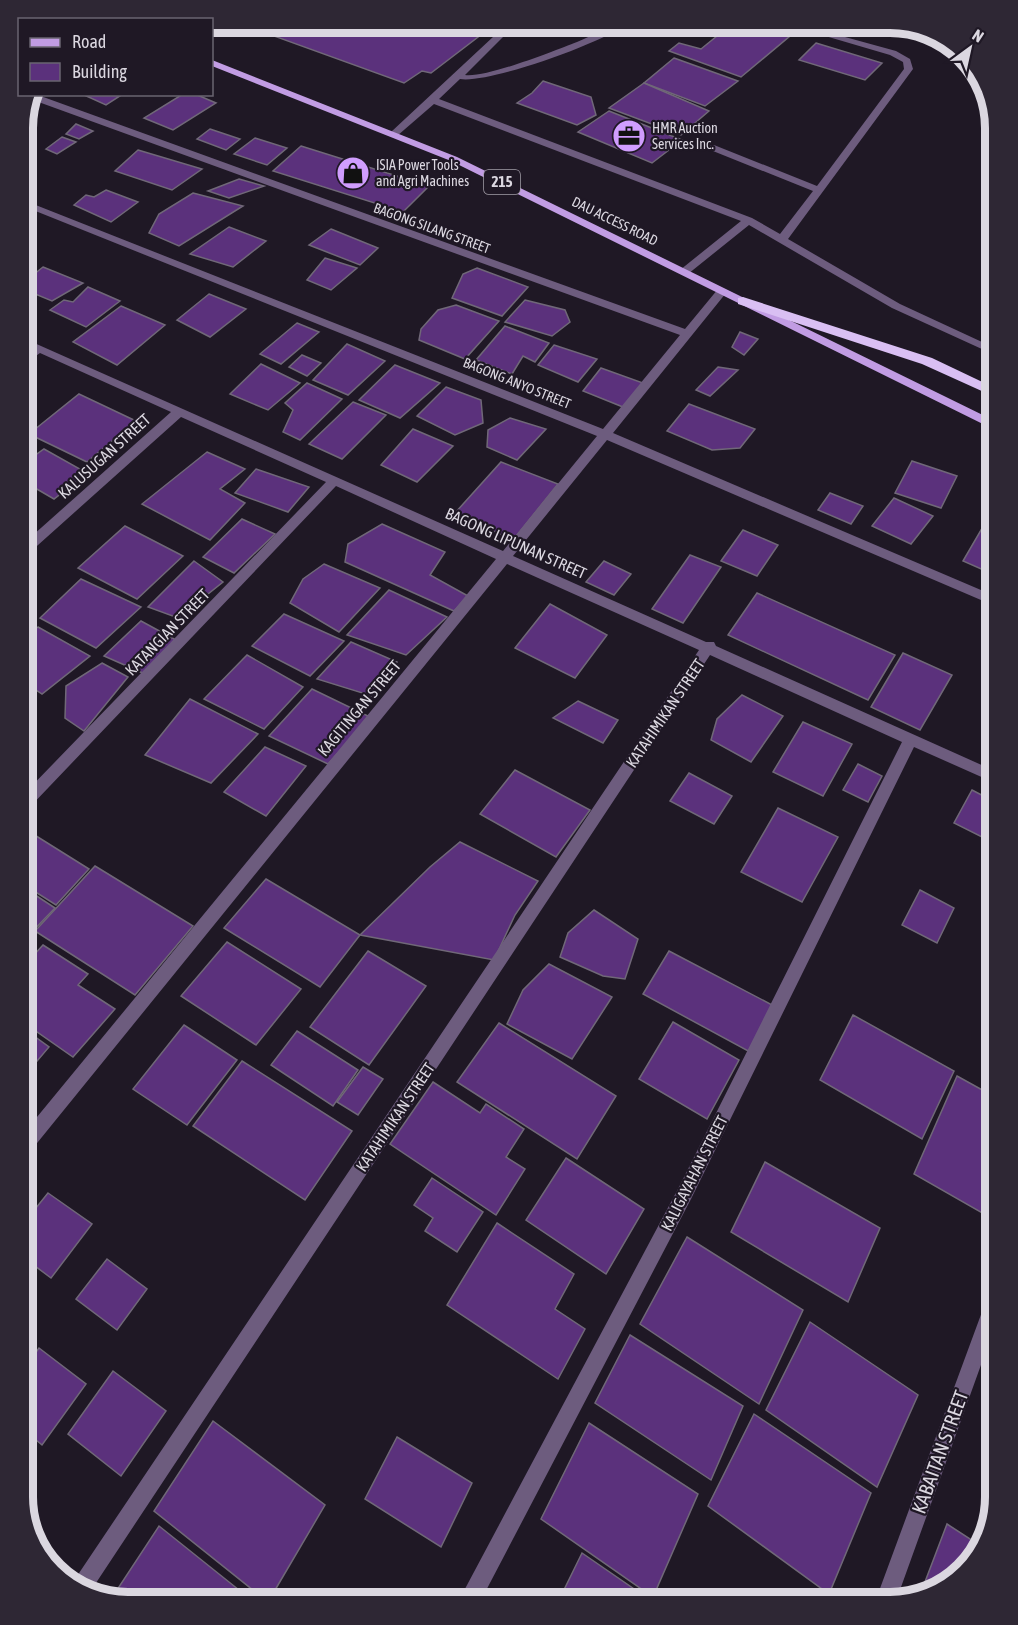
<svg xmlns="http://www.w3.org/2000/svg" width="1018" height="1625" font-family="'Asap Condensed',sans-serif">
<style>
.building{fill:#5b317c;stroke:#706878;stroke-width:1.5}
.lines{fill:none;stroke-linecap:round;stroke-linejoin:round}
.minor{fill:#6d5c7e;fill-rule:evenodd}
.major{fill:#c19ce3;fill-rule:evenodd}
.highway{fill:#d9bff3;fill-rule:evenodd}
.labels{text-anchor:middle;stroke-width:4.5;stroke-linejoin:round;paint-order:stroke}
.far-poi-label{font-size:14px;fill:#dbd7e0;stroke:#1f1825;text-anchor:start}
.far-street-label{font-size:14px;fill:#dbd7e0;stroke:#1f1825}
.shield{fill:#1f1825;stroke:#a39ea8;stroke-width:1.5}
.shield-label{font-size:15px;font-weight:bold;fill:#dbd7e0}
.street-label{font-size:16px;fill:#dbd7e0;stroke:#1f1825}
.near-street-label{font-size:20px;fill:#dbd7e0;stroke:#1f1825}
.rim{fill:none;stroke:#dbd7e0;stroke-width:8}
</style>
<rect width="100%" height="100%" fill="#1f1825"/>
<g class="building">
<path d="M238,23H449L482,34L431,73L422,71L404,83Z"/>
<path d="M733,23H771L796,31L741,77L669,51L679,43L701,49Z"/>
<path d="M816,43L882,63L865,80L799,60Z"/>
<path d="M674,58L738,81L705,106L644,83Z"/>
<path d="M543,81L591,97L596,115L577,125L517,103L532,93Z"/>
<path d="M644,83L709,111L681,135L609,108Z"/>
<path d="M82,94H123L106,105Z"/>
<path d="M183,94H195L216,103L173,130L144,118Z"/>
<path d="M609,111L682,140L652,163L578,132Z"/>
<path d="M76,124L93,131L79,139L66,134Z"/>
<path d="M210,129L240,139L226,150L197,139Z"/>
<path d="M62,137L76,142L57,154L46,149Z"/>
<path d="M255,138L287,148L267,165L234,154Z"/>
<path d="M301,146L429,186L403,212L273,171Z"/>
<path d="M138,150L202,169L172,190L115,171Z"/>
<path d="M239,179L264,186L229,198L208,191Z"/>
<path d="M106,190L138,202L111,222L74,205L86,195L94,197Z"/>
<path d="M193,193L243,206L179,246L149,233L159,214Z"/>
<path d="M229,227L266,241L233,267L190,254Z"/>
<path d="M331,229L378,248L360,265L309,245Z"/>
<path d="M325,258L357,268L331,290L307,280Z"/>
<path d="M43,267L83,283L52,301L23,289V283Z"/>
<path d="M477,268L528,287L502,316L452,298L463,274Z"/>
<path d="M88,287L120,301L86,327L50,310L64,300L73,302Z"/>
<path d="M209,294L246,309L210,337L177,320Z"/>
<path d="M525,300L565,310L570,322L552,336L505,322Z"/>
<path d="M456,305L499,321L465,359L419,340L421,329L438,310Z"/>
<path d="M121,306L165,325L117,365L73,342Z"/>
<path d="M297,323L319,332L281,364L260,354Z"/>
<path d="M505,326L549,343L535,362L523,356L512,374L476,360Z"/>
<path d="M740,332L758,339L744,355L732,347Z"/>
<path d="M347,344L385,361L348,395L313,380Z"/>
<path d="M554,345L597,359L578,382L538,365Z"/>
<path d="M302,355L321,363L307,376L289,367Z"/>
<path d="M261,364L300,383L268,410L230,394Z"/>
<path d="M395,365L440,383L400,418L359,400Z"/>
<path d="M718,367L738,370L710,396L696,390Z"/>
<path d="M601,368L643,383L623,407L583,391Z"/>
<path d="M307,383L342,399L300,440L283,432L293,410L285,403Z"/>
<path d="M446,387L481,400L483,423L455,435L417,416Z"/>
<path d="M79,394L136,421L87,462L29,434Z"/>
<path d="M353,402L386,415L342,459L309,444Z"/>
<path d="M689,404L755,429L740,448L712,450L667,431Z"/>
<path d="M510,418L546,429L517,460L487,447L488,430Z"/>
<path d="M413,429L453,446L417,482L381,465Z"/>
<path d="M44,449L87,473L54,499L23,481V464Z"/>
<path d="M207,452L245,469L220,489L245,503L210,540L142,504Z"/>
<path d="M912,461L957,476L941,508L895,493Z"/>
<path d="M501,462L558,484L513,540L455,513Z"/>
<path d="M256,469L309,487L288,512L235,493Z"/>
<path d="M830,493L863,506L851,524L818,510Z"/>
<path d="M894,498L933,516L911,544L872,526Z"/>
<path d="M995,506V575L963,561Z"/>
<path d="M242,519L275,534L234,573L203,557Z"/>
<path d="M382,524L445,552L430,575L468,596L454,611L345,562L348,544Z"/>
<path d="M125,526L183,556L137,599L78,568Z"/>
<path d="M743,530L778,545L757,576L721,561Z"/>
<path d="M690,555L721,567L683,623L652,609Z"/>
<path d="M194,561L223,582L178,618L148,607Z"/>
<path d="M604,561L631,574L614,595L586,582Z"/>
<path d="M324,564L380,588L339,632L290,603L303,579Z"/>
<path d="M81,579L141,607L96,648L40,618Z"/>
<path d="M389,590L447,617L406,655L347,635Z"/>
<path d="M757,593L895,655L868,700L728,635Z"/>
<path d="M550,604L607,635L575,678L515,648Z"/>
<path d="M284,614L344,641L310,676L252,646Z"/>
<path d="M141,621L176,640L145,674L104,656Z"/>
<path d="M38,627L90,656L42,694L23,681V635Z"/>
<path d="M351,642L397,662L372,696L317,679Z"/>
<path d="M903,653L952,675L920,730L871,707Z"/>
<path d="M247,655L303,687L264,729L204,699Z"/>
<path d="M102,663L128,677L84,731L65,718L66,686Z"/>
<path d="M312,689L370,717L328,764L269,736Z"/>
<path d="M742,695L783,716L751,762L711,740L717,719Z"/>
<path d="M190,699L258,734L211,783L145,755Z"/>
<path d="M578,701L618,720L603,743L553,718Z"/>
<path d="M803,722L852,744L823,796L773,772Z"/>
<path d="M265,747L306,766L266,816L224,792Z"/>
<path d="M858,764L882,776L868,802L843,790Z"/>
<path d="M515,770L590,810L556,857L480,814Z"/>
<path d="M689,773L732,796L714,824L670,801Z"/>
<path d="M972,790L995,802V826L988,840L954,823Z"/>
<path d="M778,808L838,837L802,902L741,872Z"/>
<path d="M25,829L89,869L56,905L23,884V832Z"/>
<path d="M460,842L538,881L515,915L494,960L360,935L430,867Z"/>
<path d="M95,866L193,926L135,995L35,931Z"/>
<path d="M266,879L360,935L320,987L224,928Z"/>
<path d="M23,887L55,908L26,938L23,936Z"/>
<path d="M920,890L954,908L937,943L902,925Z"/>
<path d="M594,910L638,939L625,979L603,976L560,957L568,933Z"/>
<path d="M227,942L301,989L256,1045L181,996Z"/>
<path d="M43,945L88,974L78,985L115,1009L73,1057L23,1022V967Z"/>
<path d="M368,951L426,986L369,1065L310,1027Z"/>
<path d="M669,951L774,1006L750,1052L643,994Z"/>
<path d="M549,964L612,997L572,1059L507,1024L523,990Z"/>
<path d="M853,1015L954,1071L922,1139L820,1080Z"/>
<path d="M673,1022L739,1060L707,1119L639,1079Z"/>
<path d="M499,1023L616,1096L577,1159L457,1082Z"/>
<path d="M184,1025L237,1060L187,1125L133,1089Z"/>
<path d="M23,1028L49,1047L32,1067L23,1060Z"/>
<path d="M297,1031L358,1070L333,1106L271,1065Z"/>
<path d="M242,1061L352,1131L305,1200L193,1126Z"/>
<path d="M363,1067L383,1079L358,1115L337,1102Z"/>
<path d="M957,1076L995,1097V1185L984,1214L914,1174Z"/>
<path d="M433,1082L480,1113L486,1104L524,1129L506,1157L525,1169L496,1215L390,1144Z"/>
<path d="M566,1158L644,1209L606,1274L526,1220Z"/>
<path d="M765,1162L880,1228L848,1302L731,1232Z"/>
<path d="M432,1178L483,1212L457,1252L425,1231L433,1218L414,1205Z"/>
<path d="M48,1193L92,1224L51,1278L23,1257V1224Z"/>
<path d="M497,1223L574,1274L555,1309L585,1329L558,1379L447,1305Z"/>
<path d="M687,1237L803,1310L759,1404L640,1324Z"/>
<path d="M107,1259L147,1289L117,1330L76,1299Z"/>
<path d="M810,1322L918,1395L877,1487L766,1410Z"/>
<path d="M630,1335L743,1406L711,1480L595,1403Z"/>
<path d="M39,1348L86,1384L42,1445L23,1429V1370Z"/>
<path d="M113,1371L166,1411L121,1476L68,1434Z"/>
<path d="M754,1414L871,1493L829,1594L708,1506Z"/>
<path d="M213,1421L325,1505L268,1602L154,1511Z"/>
<path d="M589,1423L698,1494L653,1597L541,1519Z"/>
<path d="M397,1437L472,1483L441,1547L365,1499Z"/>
<path d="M947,1524L981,1546L978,1555L937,1591L920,1595Z"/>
<path d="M159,1526L254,1602H122L111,1599Z"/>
<path d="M582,1553L653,1602H558Z"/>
</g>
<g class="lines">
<g class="minor">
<path d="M508,23H517L465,75C486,78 554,51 577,42C593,36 610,22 628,23C605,42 489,84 460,79L439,99L752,218L780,234L813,191L708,149V145H714L817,186L904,69L903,62L890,55L781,23H794L896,51L910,59L913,69L788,239L900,304L995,348V355L892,308L749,225L688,274H680V270L741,221L434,104L397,136H391V132Z"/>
<path d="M35,94L685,329L718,289H726V293L613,433L995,596V606L607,440L513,556L706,642H714L716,646L995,771V783L914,747L691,1199L480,1602H458L679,1187L902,742L710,655L90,1592L71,1585L699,650L507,564L29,1153L23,1156V1134L496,559L336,486L28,809L23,811V795L326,482L181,417L28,554L23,556V544L171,412L40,353L23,365V355L31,349L23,345V338L503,551L597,436L23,206V200L603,429L680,335L33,100Z"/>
<path d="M995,1292V1326L896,1601L875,1602L986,1301L988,1294Z"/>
</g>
<path class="major" d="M212,60L457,157L995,421V430L451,161L212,66Z"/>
<path class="highway" d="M743,297L932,358L995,388V397L922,364L738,304V298Z"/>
</g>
<defs>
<symbol id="office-disc" viewBox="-11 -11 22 22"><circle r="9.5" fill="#d09dfe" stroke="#1f1825"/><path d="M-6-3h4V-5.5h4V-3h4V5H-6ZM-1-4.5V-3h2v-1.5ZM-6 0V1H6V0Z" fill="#111"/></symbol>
<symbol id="shop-disc" viewBox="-11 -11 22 22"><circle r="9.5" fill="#d09dfe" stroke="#1f1825"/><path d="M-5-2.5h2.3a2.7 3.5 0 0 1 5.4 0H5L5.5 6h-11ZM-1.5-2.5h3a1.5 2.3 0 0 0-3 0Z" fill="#111"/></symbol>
</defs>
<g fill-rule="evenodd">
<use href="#office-disc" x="610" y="117" width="38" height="38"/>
<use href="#shop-disc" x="334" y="154" width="38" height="38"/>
</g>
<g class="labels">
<g class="far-poi-label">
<text x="652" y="133">HMR Auction<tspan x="652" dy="16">Services Inc.</tspan></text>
<text x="376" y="170">ISIA Power Tools<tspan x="376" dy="16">and Agri Machines</tspan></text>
</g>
<g class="far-street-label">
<text transform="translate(615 221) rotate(26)" y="5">DAU ACCESS ROAD</text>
<text transform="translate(432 228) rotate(20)" y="5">BAGONG SILANG STREET</text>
<text transform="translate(517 383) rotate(22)" y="5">BAGONG ANYO STREET</text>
</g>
<rect class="shield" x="484" y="170" width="36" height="24" rx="4.5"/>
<g class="shield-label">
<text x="502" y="187">215</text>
</g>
<g class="street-label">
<text transform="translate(104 456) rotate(-42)" y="6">KALUSUGAN STREET</text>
<text transform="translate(516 543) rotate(24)" y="6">BAGONG LIPUNAN STREET</text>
<text transform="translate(167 632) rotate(-46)" y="6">KATANGIAN STREET</text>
<text transform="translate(359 708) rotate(-50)" y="6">KAGITINGAN STREET</text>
<text transform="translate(665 713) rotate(-56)" y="6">KATAHIMIKAN STREET</text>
<text transform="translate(395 1117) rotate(-56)" y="6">KATAHIMIKAN STREET</text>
<text transform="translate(694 1173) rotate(-63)" y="6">KALIGAYAHAN STREET</text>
</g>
<g class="near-street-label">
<text transform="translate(940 1452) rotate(-70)" y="7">KABAITAN STREET</text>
</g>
</g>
<path d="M0 0H1018V1625H0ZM128 33H890A95 95 0 0 1 985 128V1497A95 95 0 0 1 890 1592H128A95 95 0 0 1 33 1497V128A95 95 0 0 1 128 33Z" fill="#2e2734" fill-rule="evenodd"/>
<path class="rim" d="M128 33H890A95 95 0 0 1 985 128V1497A95 95 0 0 1 890 1592H128A95 95 0 0 1 33 1497V128A95 95 0 0 1 128 33Z"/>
<rect x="18" y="18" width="195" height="78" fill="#1f1825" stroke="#6a6470" stroke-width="1.5"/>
<rect x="30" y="38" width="30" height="9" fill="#c19ce3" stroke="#6a6470" stroke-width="1.5"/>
<text x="72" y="48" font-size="18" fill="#dbd7e0">Road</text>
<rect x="30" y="63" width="30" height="18" fill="#5b317c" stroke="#6a6470" stroke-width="1.5"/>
<text x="72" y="78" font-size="18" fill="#dbd7e0">Building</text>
<g transform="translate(970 48) rotate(33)" stroke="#1f1825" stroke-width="4.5" paint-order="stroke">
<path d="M0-4.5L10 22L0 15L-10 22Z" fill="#dbd7e0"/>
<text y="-9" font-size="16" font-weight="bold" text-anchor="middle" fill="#dbd7e0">N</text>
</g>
</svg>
